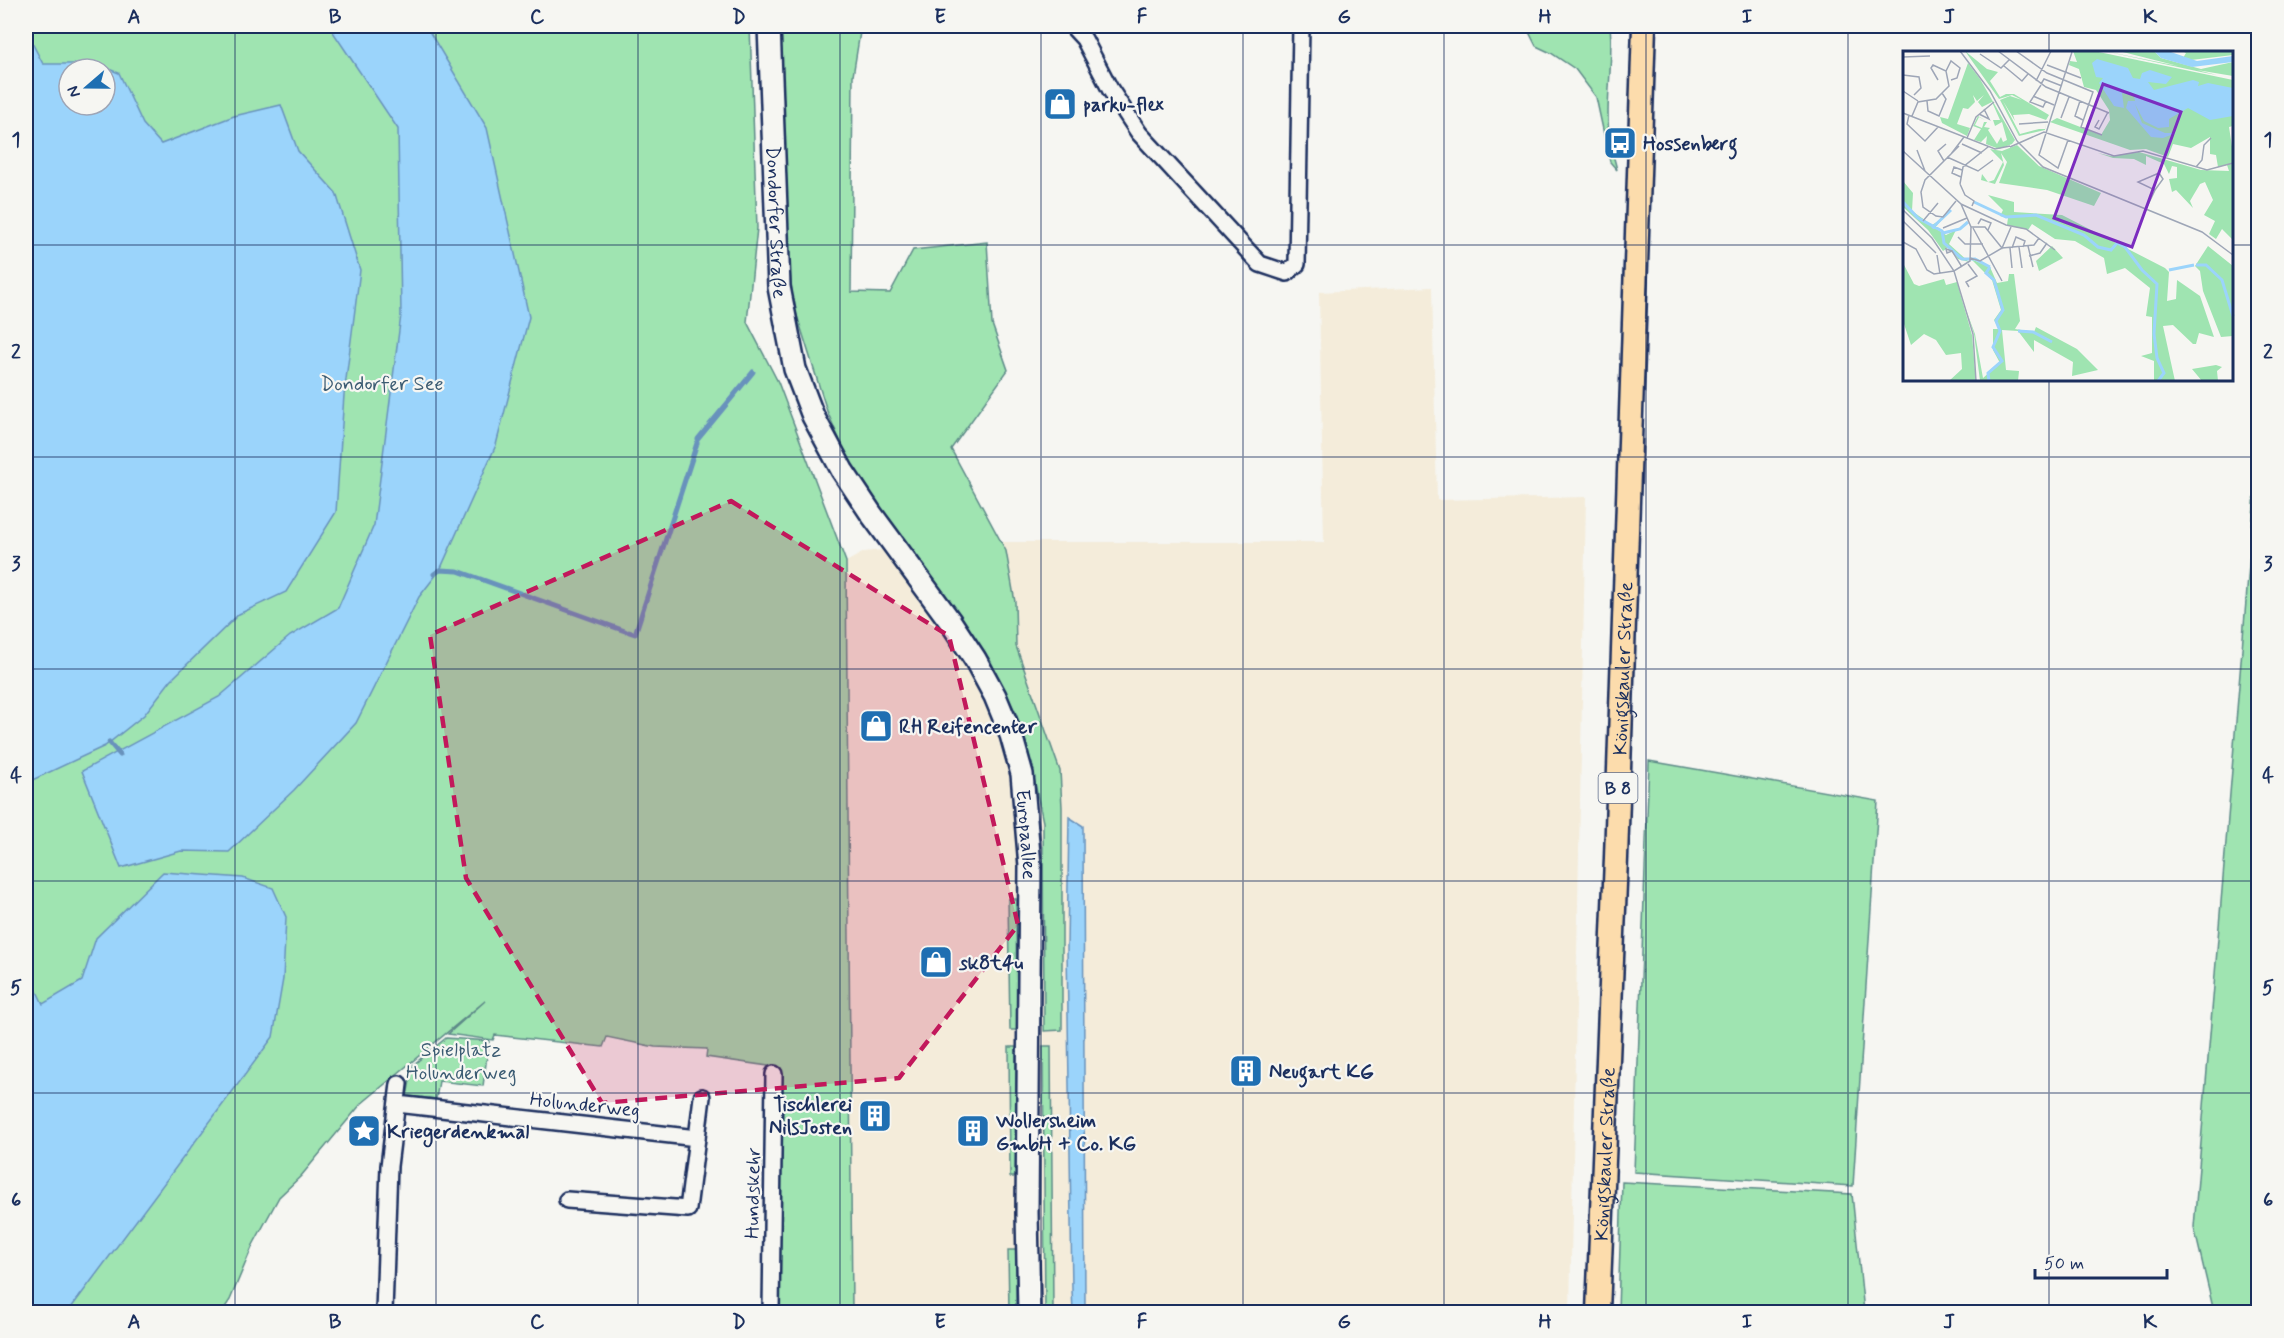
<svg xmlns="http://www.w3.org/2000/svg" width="2284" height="1338" font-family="Mynerve,sans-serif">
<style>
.built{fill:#f4ecda}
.green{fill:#9fe4b1;stroke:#5d8a88;stroke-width:1.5;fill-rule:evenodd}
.water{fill:#9bd4fb;stroke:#6892bc;stroke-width:1.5;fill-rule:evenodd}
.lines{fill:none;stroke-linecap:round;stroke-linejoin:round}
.stream{stroke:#6892bc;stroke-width:5}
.minor-casing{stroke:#1b2f5e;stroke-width:20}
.secondary-casing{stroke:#1b2f5e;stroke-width:26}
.primary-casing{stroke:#1b2f5e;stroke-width:27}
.minor{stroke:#f6f6f2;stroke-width:15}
.secondary{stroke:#f6f6f2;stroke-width:21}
.primary{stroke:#fcdcac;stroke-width:22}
.marked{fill:#c2185b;fill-opacity:0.2;stroke:#c2185b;stroke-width:4.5;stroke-dasharray:12 8;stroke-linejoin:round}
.grid{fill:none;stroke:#1b2f5e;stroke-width:1.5;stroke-opacity:0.55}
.labels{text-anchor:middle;stroke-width:4.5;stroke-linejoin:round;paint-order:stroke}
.shield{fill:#f6f6f2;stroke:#5d6b8a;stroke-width:1.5}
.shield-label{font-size:18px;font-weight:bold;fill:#1b2f5e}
.poi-label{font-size:20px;font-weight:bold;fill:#1b2f5e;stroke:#f6f6f2;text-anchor:start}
.street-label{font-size:20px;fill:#1b2f5e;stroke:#f6f6f2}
.park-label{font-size:20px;fill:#3c5c73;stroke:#f6f6f2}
.inset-river{fill:none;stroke:#9bd4fb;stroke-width:3}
.inset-road{fill:none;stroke:#9ea6b7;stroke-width:1.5}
.view{fill:#7b2cbf;fill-opacity:0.15;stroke:#7b2cbf;stroke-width:3}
.inset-edge{fill:none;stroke:#1b2f5e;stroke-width:3}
.neatline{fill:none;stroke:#1b2f5e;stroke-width:2}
.grid-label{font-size:20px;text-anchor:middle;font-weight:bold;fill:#1b2f5e}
</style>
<rect width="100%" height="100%" fill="#f6f6f2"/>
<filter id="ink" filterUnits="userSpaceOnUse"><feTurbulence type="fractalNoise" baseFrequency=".0167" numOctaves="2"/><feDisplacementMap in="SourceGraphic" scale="12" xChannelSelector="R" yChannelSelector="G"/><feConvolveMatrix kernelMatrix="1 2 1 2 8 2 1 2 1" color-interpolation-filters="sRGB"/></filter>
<g filter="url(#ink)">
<path class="built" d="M1432,287L1437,500L1586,497L1570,1312H852L846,562L864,552L952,542H1324L1319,292Z"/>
<g class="green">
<path d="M26,26H750L757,228L747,322L778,382L846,562L852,1312H778L768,1066L706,1057L707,1049L655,1047L607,1037L603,1047L495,1035L493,1040L448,1034L485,1001L361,1104L301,1176L279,1197L253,1245L230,1300L222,1312H26ZM69,69H105V105H69Z"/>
<path d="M778,26H861L853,76L851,292L890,293L913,250L987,242L992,324L1008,370L951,449L1006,551L1015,602L1016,646L1060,771L1062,807V1030L1044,1031L1043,822L1027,745L1015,711L990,660L916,555L857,480L827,411L793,303L785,215L784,113Z"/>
<path d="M1526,26H1610C1614,64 1604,104 1610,143C1612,152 1615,161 1617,170L1610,162L1596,97L1575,69L1551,53L1536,46Z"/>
<path d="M2258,457V1312H2214L2194,1227Z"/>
<path d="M1649,761L1878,801L1853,1186L1634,1172Z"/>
<path d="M1008,899H1016L1017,1030H1010Z"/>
<path d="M446,1038L489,1041L483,1086L439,1081L436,1099L407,1096L413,1065Z"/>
<path d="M1043,1046H1051L1053,1312H1045Z"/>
<path d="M1009,1047H1016V1177H1010Z"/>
<path d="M1622,1182L1852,1194L1864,1312H1618Z"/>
<path d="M1008,1250H1016V1312H1009Z"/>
</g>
<g class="water">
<path d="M329,26H426L487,128L529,317L496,445L440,570L419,597L356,723L294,790L229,852L181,851L121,868L82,771L219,697L290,636L338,608L374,525L401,315L398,129Z"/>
<path d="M26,31L43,64H96L119,73L143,124L161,144L234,116L281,105L298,151L336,193L360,270L344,395L336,512L286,592L239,614L171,680L144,715L105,746L26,783ZM69,69H105V105H69Z"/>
<path d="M1069,817L1083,826L1085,1312H1073L1072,1290L1067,948Z"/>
<path d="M163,872L243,878L273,888L286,917L283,979L273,1037L68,1312H26V968L43,1004L82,981L96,938Z"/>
</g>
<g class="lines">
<g class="stream">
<path d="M698,439L753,372"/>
<path d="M434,574L440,570L458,571L625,631"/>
<path d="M629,632L635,634L697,443"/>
<path d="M109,742L120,755"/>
</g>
<defs>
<g id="minor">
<path d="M1072,26L1084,39L1110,89L1139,133L1260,264L1287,273L1297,264L1301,26"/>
<path d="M397,1104L697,1138L688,1209L567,1200"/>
<path d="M697,1138L702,1097"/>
<path d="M384,1312L389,1166L399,1084"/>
<path d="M771,1312L774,1074"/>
</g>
<g id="secondary">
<path id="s1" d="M769,26L779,287L795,369L813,416L842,470L872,515L950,621L975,659L995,696L1011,735L1022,774L1030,866L1027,1213L1029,1312"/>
</g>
<g id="primary">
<path id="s2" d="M1598,1312L1616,858L1644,26"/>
</g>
</defs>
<use href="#minor" class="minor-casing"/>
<use href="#secondary" class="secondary-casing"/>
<use href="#primary" class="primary-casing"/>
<use href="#minor" class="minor"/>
<use href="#secondary" class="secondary"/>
<use href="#primary" class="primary"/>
</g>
</g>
<path class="marked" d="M731,501L949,636L1018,925L899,1078L602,1103L466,878L430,635Z"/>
<path class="grid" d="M235,26V1312M436,26V1312M638,26V1312M840,26V1312M1041,26V1312M1243,26V1312M1444,26V1312M1646,26V1312M1848,26V1312M2049,26V52M26,245H1904M2232,245H2258M2049,380V1312M26,457H2258M26,669H2258M26,881H2258M26,1093H2258"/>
<defs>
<symbol id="shop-square" viewBox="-11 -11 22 22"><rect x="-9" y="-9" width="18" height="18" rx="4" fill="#1f6fb2" stroke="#f6f6f2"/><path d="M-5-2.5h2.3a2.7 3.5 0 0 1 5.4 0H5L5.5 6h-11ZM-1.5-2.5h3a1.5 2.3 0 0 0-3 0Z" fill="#fff"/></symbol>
<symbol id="bus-square" viewBox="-11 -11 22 22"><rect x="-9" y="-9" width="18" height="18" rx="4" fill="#1f6fb2" stroke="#f6f6f2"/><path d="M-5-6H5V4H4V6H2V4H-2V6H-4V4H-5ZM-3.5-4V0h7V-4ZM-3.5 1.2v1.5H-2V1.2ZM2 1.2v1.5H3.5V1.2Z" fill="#fff"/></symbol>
<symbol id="building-square" viewBox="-11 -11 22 22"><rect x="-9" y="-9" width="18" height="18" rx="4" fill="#1f6fb2" stroke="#f6f6f2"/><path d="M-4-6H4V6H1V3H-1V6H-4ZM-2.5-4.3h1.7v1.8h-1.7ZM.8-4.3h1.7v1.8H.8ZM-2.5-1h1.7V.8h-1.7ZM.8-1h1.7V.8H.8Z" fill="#fff"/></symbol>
<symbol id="sight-square" viewBox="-11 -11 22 22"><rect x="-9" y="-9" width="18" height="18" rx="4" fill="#1f6fb2" stroke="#f6f6f2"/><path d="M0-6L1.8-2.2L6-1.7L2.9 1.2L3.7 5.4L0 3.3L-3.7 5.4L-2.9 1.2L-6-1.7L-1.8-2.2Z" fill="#fff"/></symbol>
</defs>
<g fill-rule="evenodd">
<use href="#shop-square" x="1041" y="85" width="38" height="38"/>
<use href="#bus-square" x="1601" y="124" width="38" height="38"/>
<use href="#shop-square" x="857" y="707" width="38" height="38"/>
<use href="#shop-square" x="917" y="943" width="38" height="38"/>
<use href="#building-square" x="1227" y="1052" width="38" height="38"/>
<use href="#building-square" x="856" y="1097" width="38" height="38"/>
<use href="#sight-square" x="345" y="1112" width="38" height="38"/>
<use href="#building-square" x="954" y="1112" width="38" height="38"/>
</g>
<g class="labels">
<rect class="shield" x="1598.5" y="773" width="39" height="30" rx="4.5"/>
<g class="shield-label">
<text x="1618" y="794">B 8</text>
</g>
<g class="poi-label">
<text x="1083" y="111">parku-flex</text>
<text x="1643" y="150">Hossenberg</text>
<text x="899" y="733">RH Reifencenter</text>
<text x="959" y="969">sk8t4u</text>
<text x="1269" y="1078">Neugart KG</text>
<text x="852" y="1111" text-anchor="end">Tischlerei<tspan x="852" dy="23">NilsJosten</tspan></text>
<text x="996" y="1127">Wollersheim<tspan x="996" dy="23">GmbH + Co. KG</tspan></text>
<text x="387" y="1138">Kriegerdenkmal</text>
</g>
<g class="street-label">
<text dy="7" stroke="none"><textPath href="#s1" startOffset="196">Dondorfer Straße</textPath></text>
<text dy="7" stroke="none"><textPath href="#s2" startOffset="644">Königskauler Straße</textPath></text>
<text dy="7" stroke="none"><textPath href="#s1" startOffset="873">Europaallee</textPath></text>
<text transform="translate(585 1104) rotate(6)" y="7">Holunderweg</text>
<text dy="7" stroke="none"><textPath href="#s2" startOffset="158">Königskauler Straße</textPath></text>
<text transform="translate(752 1193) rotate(-89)" y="7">Hundskehr</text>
</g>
<g class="park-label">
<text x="382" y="390">Dondorfer See</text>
<text x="461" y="1056">Spielplatz<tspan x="461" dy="23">Holunderweg</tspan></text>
</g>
</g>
<g transform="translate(1903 51)">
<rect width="330" height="330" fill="#f6f6f2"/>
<path d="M62,0L84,18L95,21L87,30L97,46L103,43H111L146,64L143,69L126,63L110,64L112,70L100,50L117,83L136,78H142L143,72L142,79L116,85L97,49L107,45L119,49L109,44L96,48ZM170,0H191L330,29V75L326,76L330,102V189L319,178L313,188L306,183L312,170L301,164L310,149L302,131L297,133L287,150L290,157L273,139L269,141L266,128L274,127V116L269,115L266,123L261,113L243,105V114L231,108L210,107L195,102L208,105L236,101L298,119L326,120L324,114L315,116L313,104L307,103V86L288,97L270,93L265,106L243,98L227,99L147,71L154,67L198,84L207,69L206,59L193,39L181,36L176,18L166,14L167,10L174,11ZM201,0L275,15L216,0H251L258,7L298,18L330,11V25L294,19L314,24L298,21ZM279,0H330V4L288,9L280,7L283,2ZM65,12L77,28L112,89L109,93L96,98L83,93L84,85L78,91L71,89L78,78L70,75L75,65L82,69L76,66L72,74L79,77L81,71H84L81,76L87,77L85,79L94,93L98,86L100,91L104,89L99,71L92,75L90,69H97L89,51L79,56L75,51L81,44L74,50L70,44L72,51L65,58L60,57L54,73L67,77L64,85L39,72L37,66L45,68ZM114,94L136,115L198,142L191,155L144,139L96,132L104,111L98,102L101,114L92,133L78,129L79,123L85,131L91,129L100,111L87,98L99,100ZM0,130L10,142L9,160L29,174L40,167L32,177L43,184L53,179L46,193L66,211L55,208L46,196L40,200L25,179L0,156ZM85,144L111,151V161L159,164L262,217L266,221L264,250L273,248L274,229L297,245L311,286L296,282L293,293H290L270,274L260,275L272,330H251V310L238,305L249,302V266L243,265L247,237L222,217L204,223L201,207L172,190L152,188L129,173L125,179L104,174L105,167L97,165L100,159ZM149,195L160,207L136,220L133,210ZM305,195L330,215V285L318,286L300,240L297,220L292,215ZM68,208L87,216L94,232L105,230L106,223H111L117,270L112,278L131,281L133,276L174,298L195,319L169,325L170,311L131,289V301L115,280L99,279L103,319L116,320L115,330H77L71,283L62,256L72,283L80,327L97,312L90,299V278H96L91,269L98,259L89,229ZM0,212L11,233L16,235L41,228L43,234L54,231L69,284L73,330H46L59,318L58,302L43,304L33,289L21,283L8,294L0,270ZM313,314L319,316L314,320L315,330H299L289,318Z" fill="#9fe4b1"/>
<path d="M251,0H265L294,10L330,5V11L289,16L258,7ZM194,8L225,17L230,27L237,28L239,22L247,19L269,26L263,33L245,31L251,39L290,29L296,31L295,35L305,32L330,37V65L307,69L285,57L266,68V76L255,77L241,70L232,53L239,72L262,82H273L260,87L248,86L223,57L225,50H232L231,44L219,42L221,57L211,55L196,32L200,27L193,26L189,12Z" fill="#9bd4fb"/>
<path class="inset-river" d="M0,151L15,167L39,180L41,192L59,208H72L87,216M71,151L103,166L133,164L181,184L195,196L208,199L214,192L222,196L239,219L254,233L251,283L254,307L261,322L255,330M29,177L48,159M40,182L57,178L65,171M293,214H303L319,229L330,265M266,219L291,214M115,280L130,281L149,291M86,330L85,322L99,310L90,296L97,280L93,270L100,259L91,229L83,222L87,216"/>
<path class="inset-road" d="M57,0L87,40L114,90M95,0L143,36L206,62M113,0L144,22L190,41L178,76L199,84M77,3L98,17L106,9M0,6L27,5M144,14L178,27M101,15L119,30L125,23M43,20L48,10L57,17L54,27L48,29M0,24L16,26L18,37L11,44M133,30L148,0M138,33L141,28L159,35M138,34L127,51L140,56L143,50M0,40L15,50M130,45L151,54M24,50L25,60L36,65L43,48L39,42M177,50L172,65L180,69M0,62L92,98L107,95M76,63L86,68L81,58M6,64L4,73L22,90L35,76M9,65L15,51L33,48L46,35L43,20L30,14L28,17L35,29M158,67L166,46M196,69L192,76L196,78L205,61M116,73L145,71M64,87L73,66L91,51M165,89L155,117L136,104L169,1M114,90L140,116L299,181L330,204M59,93L79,102M107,96L141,81L211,105L240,100L304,119L330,112M14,99L22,120M0,100L58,153L68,176L67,210L51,220L31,223L24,219L13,198L0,191M48,103L61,86M44,106L75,120L90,109M41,110L35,100L43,93M293,116L299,109L301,94L308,87M58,126L49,122L51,116L59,119M57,133L60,116L85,96M57,133L62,144L71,150L69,155M53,150L40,166L33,165L20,156L18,141L22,129L56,95M58,153L103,174L123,178L152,199M243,158L252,139L235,131L256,122L260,128L252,139M0,159L29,187L51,220L70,283L73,330M0,170L33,202M20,170L35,152M75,173L78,168L88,172L85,179M68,176H82L99,197L108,176M40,177L64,167M70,177L99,230M55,186L62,193H80M125,195L130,216M116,196L119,217M107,197L109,217M109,197L113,186L122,190L120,196M49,200L43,198L44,202L49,200L59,216M34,204L37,223M126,205L137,202L144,192M67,207L77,210L99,197L131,194L136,187M65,213L74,225L63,231L66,236"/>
<path class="view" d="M200,33L278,61L229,196L151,167Z"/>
<rect width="330" height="330" class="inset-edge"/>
</g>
<rect width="2284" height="1338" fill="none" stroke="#f6f6f2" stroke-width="66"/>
<g transform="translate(87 87) rotate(250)"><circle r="28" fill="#f6f6f2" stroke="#9ea6b7" stroke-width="1.5"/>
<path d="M0-4.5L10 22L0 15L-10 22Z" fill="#1f6fb2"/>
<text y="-9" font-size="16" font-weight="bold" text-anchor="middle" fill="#1b2f5e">N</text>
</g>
<path d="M2035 1269v9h132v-9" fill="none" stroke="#1b2f5e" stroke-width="3"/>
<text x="2044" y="1269" font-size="18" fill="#1b2f5e" stroke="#f6f6f2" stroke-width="4.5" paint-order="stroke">50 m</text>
<rect x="33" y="33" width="2218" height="1272" class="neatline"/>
<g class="grid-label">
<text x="134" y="23">A</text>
<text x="335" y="23">B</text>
<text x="537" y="23">C</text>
<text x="739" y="23">D</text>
<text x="940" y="23">E</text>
<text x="1142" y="23">F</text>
<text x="1344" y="23">G</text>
<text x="1545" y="23">H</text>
<text x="1747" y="23">I</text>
<text x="1949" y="23">J</text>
<text x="2150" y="23">K</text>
<text x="16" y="146">1</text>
<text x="2268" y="146">1</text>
<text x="16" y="358">2</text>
<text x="2268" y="358">2</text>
<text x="16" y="570">3</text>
<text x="2268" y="570">3</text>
<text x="16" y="782">4</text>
<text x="2268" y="782">4</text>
<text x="16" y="994">5</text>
<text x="2268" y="994">5</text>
<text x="16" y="1206">6</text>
<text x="2268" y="1206">6</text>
<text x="134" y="1328">A</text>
<text x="335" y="1328">B</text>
<text x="537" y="1328">C</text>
<text x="739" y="1328">D</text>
<text x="940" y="1328">E</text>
<text x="1142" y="1328">F</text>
<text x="1344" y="1328">G</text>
<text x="1545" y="1328">H</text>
<text x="1747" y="1328">I</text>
<text x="1949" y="1328">J</text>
<text x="2150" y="1328">K</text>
</g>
</svg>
